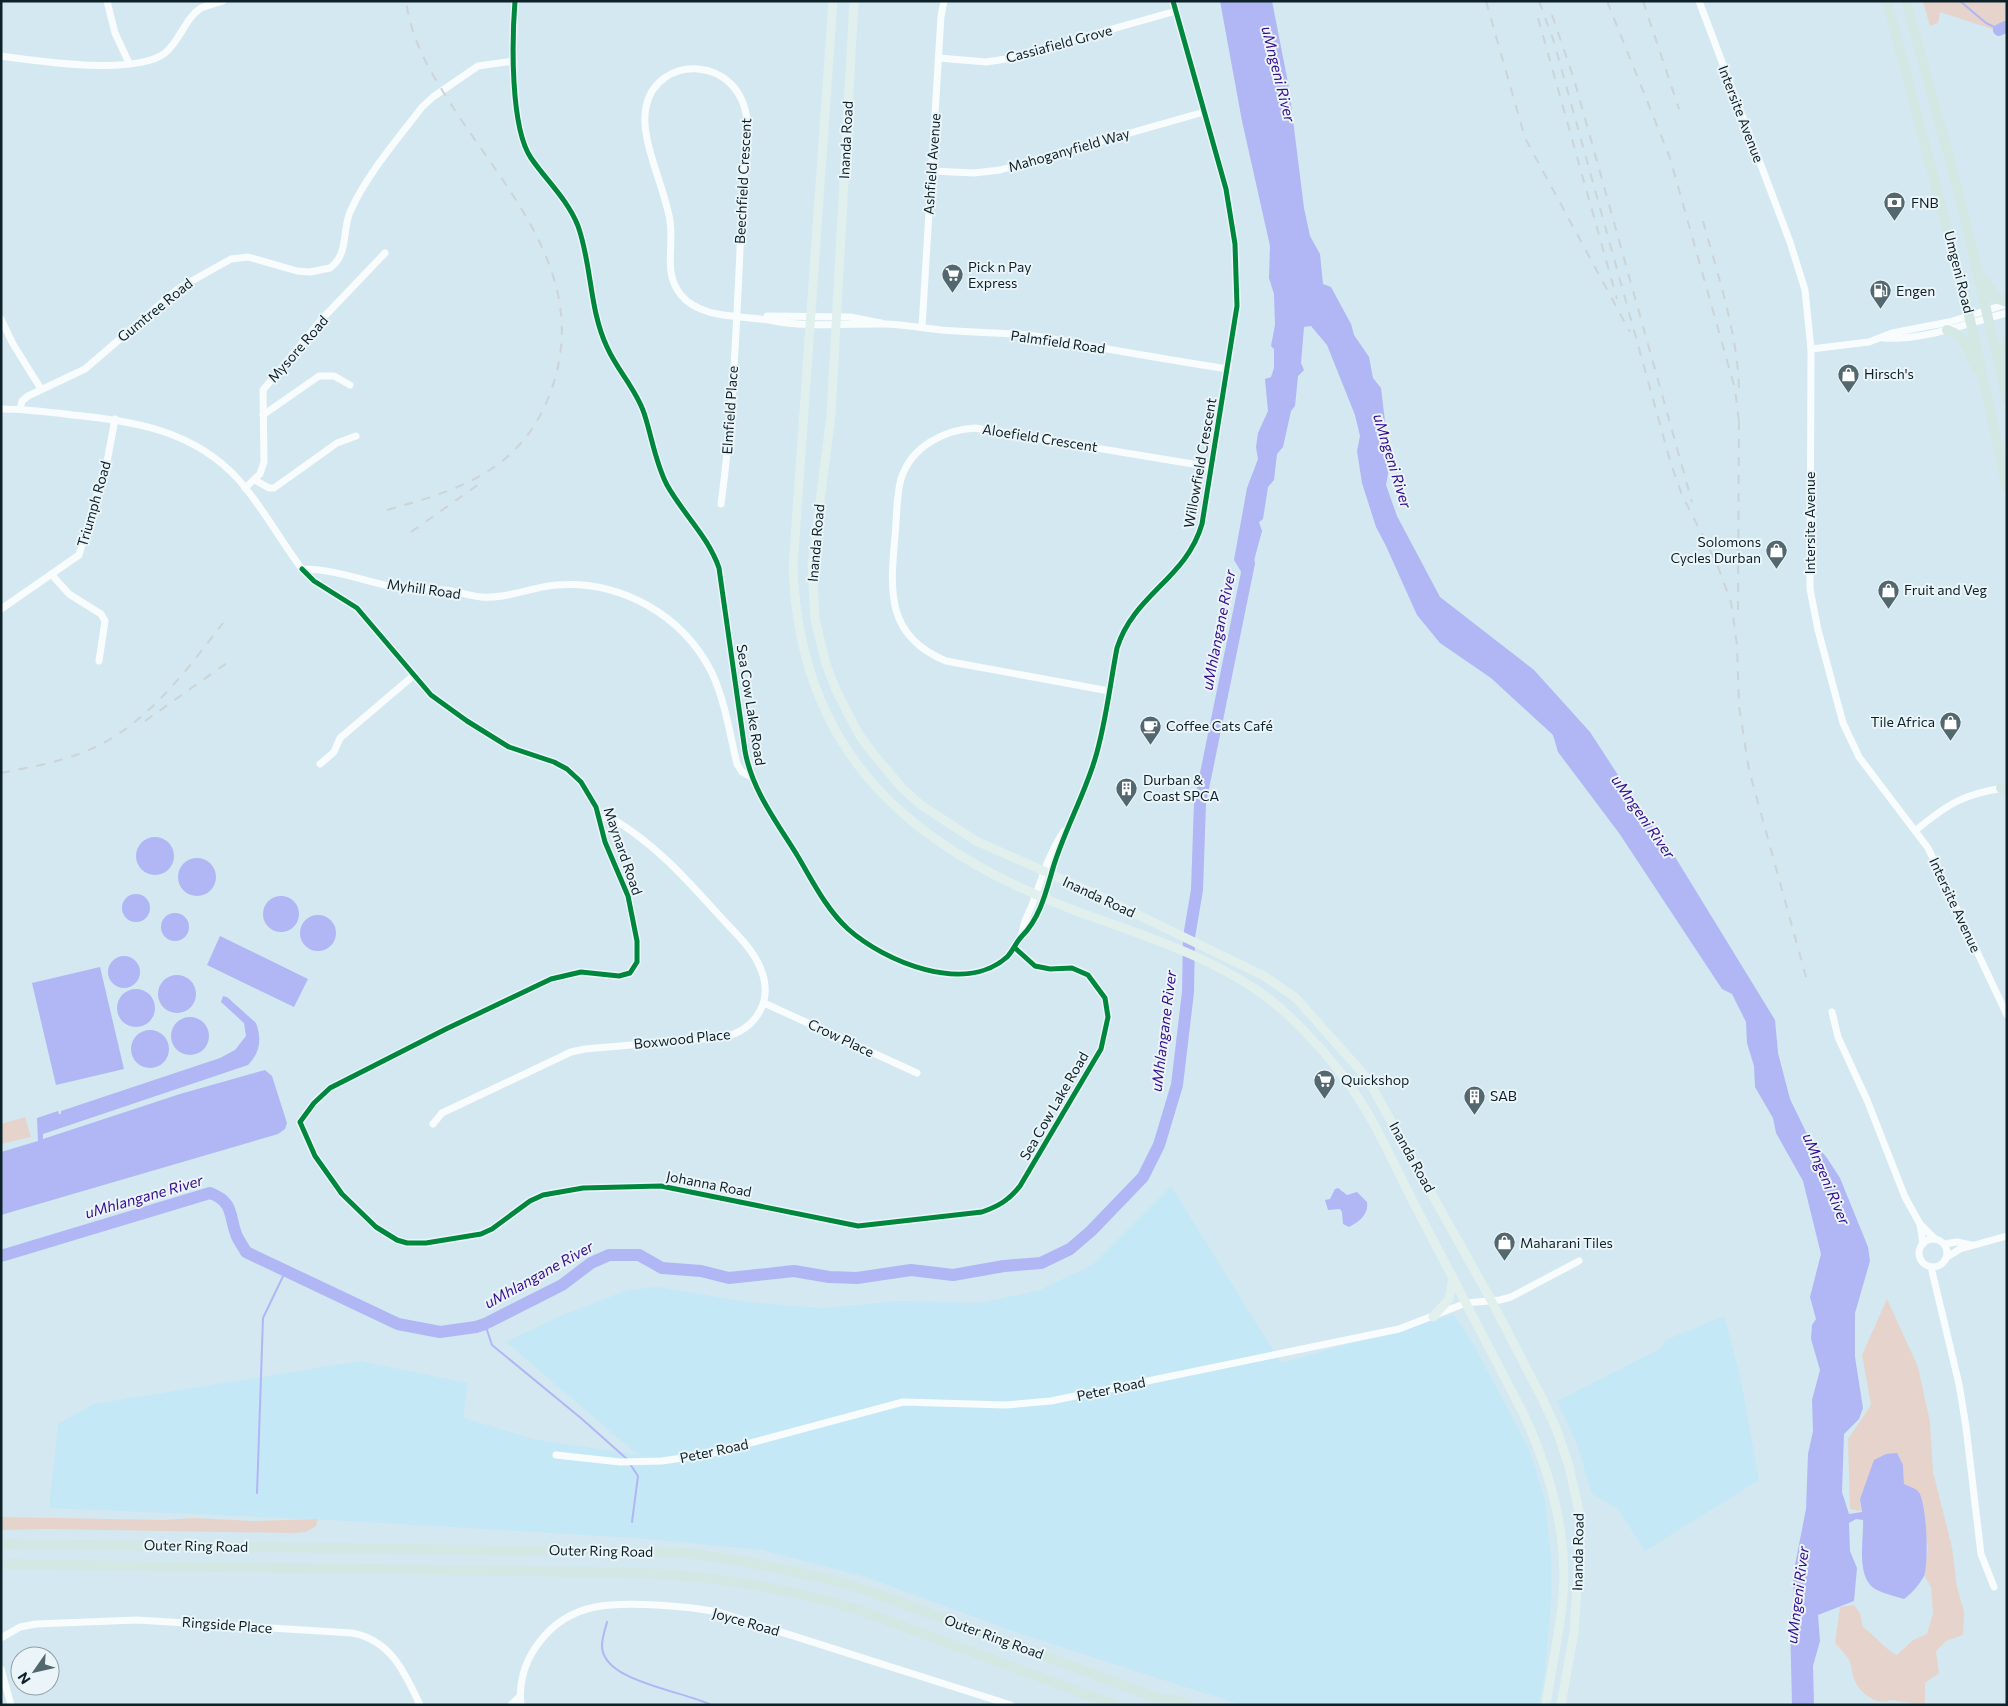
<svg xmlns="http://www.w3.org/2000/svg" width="2008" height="1706" font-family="Commissioner,sans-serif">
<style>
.built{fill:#c5e8f6}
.green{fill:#e6d4cc}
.water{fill:#b1b6f5}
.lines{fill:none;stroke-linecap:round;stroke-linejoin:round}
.stream{stroke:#b1b6f5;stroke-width:2}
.river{stroke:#b1b6f5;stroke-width:12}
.minor{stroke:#f8fcfd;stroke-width:7}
.major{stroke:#e2f0ed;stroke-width:9}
.highway{stroke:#d3e8e3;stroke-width:10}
.rail{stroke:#cdd4d6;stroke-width:2;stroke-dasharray:9 9;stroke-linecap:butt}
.cycleway-casing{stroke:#ebf5f9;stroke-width:8}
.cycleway{stroke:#00873e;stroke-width:5}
.labels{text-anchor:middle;stroke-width:4;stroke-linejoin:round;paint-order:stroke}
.street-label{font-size:14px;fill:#0d2128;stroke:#ebf5f9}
.poi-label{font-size:14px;fill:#0d2128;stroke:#ebf5f9;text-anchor:start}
.water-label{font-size:15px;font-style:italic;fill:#360e90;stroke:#ebf5f9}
</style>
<rect width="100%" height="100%" fill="#d3e8f1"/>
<g class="built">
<path d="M1171,1186L1281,1363L1454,1315L1476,1349L1529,1449L1545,1500L1551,1557V1601L1545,1672L1539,1705H1241L1018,1633L866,1577L762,1550L636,1538L329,1520L49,1508L58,1424L94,1404L360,1361L468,1383L463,1418L533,1439L638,1455L506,1342L558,1317L628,1290L658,1287L748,1302L822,1308L901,1301L980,1303L1040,1290L1092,1265Z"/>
<path d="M1724,1316L1740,1376L1759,1480L1645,1551L1618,1509L1592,1494L1577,1444L1557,1401L1660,1349L1666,1340Z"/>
</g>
<g class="green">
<path d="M1923,1H2007V34L1940,12L1938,23L1930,26Z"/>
<path d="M25,1117L31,1137L1,1144V1124Z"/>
<path d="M1887,1299L1918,1367L1930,1422L1933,1472L1952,1547L1957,1587L1964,1612L1963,1635L1946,1641L1936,1651L1939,1673L1925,1683V1705L1890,1700C1877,1706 1861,1694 1855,1681C1852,1675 1852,1668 1850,1662C1847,1655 1840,1649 1835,1643L1840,1607L1854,1605L1860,1613L1863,1627C1876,1636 1883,1648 1897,1655L1913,1640L1927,1634L1933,1613L1931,1587L1924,1575L1928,1548L1918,1491L1904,1484L1903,1465L1867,1481L1860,1499L1861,1511L1850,1509L1848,1439L1871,1405L1862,1355Z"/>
<path d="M1,1517L163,1520L194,1518L253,1521L318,1519L316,1526L306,1532L294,1533L46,1529L1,1530Z"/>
</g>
<g class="water">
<path d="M1220,1H1272L1289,88L1304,208L1310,236L1320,254L1323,284L1331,287L1351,324L1354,335L1369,357L1373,378L1381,388L1390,463L1386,485L1397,516L1440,597L1534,670L1590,732L1644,815L1672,852L1775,1020L1778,1053L1790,1099L1806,1132L1827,1158L1840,1178L1868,1247L1870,1261L1855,1313V1357L1863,1408L1859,1419L1844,1434L1842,1492L1849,1514L1862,1512L1860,1499L1874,1460L1886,1454L1897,1453L1903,1465L1904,1484C1908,1486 1915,1488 1918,1491C1927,1501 1929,1563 1924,1576C1920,1584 1911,1594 1904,1599C1895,1596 1885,1594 1877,1590C1855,1579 1864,1540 1863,1520L1856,1519L1849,1523L1850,1551L1857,1568L1854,1601L1818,1615L1820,1641L1813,1666L1814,1705H1792L1790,1620L1794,1604L1793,1575L1806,1509L1808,1454L1813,1431L1812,1400L1820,1370L1811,1339L1812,1325L1816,1319L1810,1297L1821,1254L1803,1181L1776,1133L1773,1118L1755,1087L1754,1066L1747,1043L1746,1022L1732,994L1722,989L1619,833L1558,752L1553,735L1491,678L1440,643L1417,615L1386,546L1376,527L1362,483L1357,451L1360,436L1355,415L1327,345L1311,326L1304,327L1301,363L1304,370L1298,376L1295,406L1291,411L1283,447L1277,454L1274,480L1268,487L1263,519L1259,522L1262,531L1248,583L1234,560L1247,488L1258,459L1256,447L1258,433L1268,411L1265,379L1271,377L1274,368V349L1271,346L1275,325L1274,294L1269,278L1270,246L1242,121Z"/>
<circle cx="155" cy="856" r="19"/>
<circle cx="197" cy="877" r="19"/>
<circle cx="136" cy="908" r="14"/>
<circle cx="281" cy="914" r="18"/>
<circle cx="175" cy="927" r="14"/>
<circle cx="318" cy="933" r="18"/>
<path d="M220,936L308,979L294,1007L207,965Z"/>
<circle cx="124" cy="972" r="16"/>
<path d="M100,967L124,1069L56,1085L32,983Z"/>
<circle cx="177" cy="994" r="19"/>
<circle cx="136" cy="1008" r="19"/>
<path d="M223,996L227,997L256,1023C262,1040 260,1052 248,1065L43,1134V1139L180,1094L265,1070L272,1076L287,1123L285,1129L278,1134L1,1215V1152L38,1141L37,1118L58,1111L59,1114H61V1111L220,1058L235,1050L246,1036L244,1023L221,1002Z"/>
<circle cx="190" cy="1036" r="19"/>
<circle cx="150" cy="1049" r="19"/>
<path d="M1338,1188L1347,1195L1357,1192L1367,1202C1369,1214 1359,1222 1349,1227L1343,1224L1342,1212L1340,1209L1328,1210L1325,1200L1330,1199L1335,1189Z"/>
</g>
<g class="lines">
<g class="stream">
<path d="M1960,1L1986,23L2007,33"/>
<path d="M485,1324L492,1345L582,1419L628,1460"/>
<path d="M630,1464L638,1476L632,1522"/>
<path d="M257,1493L263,1318L286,1270"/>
<path d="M607,1622C605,1630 602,1638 602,1645C601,1682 685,1691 711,1705"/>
</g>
<g class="river">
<path d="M1999,30L2005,27"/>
<path d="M1,1256L210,1193C234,1202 229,1215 236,1234C238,1240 243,1246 246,1252L398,1324L440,1332L476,1327L485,1324L562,1285L591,1263L609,1255H639L662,1268L701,1271L729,1278L794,1271L829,1277L857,1278L911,1270L953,1275L1004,1266L1041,1263L1070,1249L1091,1231L1143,1177L1159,1145L1177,1085L1188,992L1189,937L1197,890L1200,803L1249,563"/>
</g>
<g class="minor">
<path d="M107,1L115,33L129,63"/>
<path d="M515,1C512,39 510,127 531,158C546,180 568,200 578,226C592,265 589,309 607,347C617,370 636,389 644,413C652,437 655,462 667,485C683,514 708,536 719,568L745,751C752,790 776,821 797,855C812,880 826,909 848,929C885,962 965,995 1007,957C1013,951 1016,942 1022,936C1040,918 1046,892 1053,868C1064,831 1084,796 1095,759C1106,723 1110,684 1117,648C1134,594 1186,579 1202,524L1237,306L1235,244L1226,189L1173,1"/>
<path d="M1699,1L1790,242L1805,290L1811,349L1810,589L1818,630L1843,723L1859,757L1928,848L2007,1015"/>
<path d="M1,56C38,61 135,76 165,53C180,41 185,18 201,8C208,5 216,3 223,1"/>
<path d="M939,58L986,62L1006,59L1176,11"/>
<path d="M932,171L974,173L1000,170L1204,112"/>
<path d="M767,316L850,317L881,323"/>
<path d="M1,319L13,344L41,389"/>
<path d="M922,327L941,16L944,1"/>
<path d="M1883,338C1925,341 1967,323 2007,313"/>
<path d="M1811,349L1869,342L1892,333L1949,322L2007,304"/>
<path d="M1,409C25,409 49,412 73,415C135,421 194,431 238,479C262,506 280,540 302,569C336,569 366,582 399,588C414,591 429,588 444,590C457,591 469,596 481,597C506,599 532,587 556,585C621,580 683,615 712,673C725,701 730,735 737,764L742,772L751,777"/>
<path d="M20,409L22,401L28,396L85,369L179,288L231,259L248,257L297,271L310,272L330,268C349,254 342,231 350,212C367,174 397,140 422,107L433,97L478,66L514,61"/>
<path d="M263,415L319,376H334L350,385"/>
<path d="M255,480L269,488H274L337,443L356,436"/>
<path d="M245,488L260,474L264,462L263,390L322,319L385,253"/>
<path d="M721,504C738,378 738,249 747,121C741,55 657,53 646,107C639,139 665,187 670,221C674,246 663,274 681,295C701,320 745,315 774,321C812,328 850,323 887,324C905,325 923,328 941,330C967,332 992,333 1018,334C1042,336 1066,342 1090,346C1136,354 1182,362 1228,369"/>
<path d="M302,569L314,581L357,608L431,695L467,721L509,747L554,762L567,769L581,782L596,807L605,842L628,896L637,941V962L630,973L619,976L581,972L551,979L446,1029L330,1088L314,1103L300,1122L315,1156L342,1194L376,1227L397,1240L407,1243H426L481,1234L492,1229L530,1201L543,1195L583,1188L661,1186L858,1226L982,1212C999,1206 1009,1200 1020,1186L1101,1049L1108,1017L1105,998L1088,975L1072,968L1050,969L1035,966L1015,948"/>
<path d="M52,575L69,594L101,614L105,621L99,661"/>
<path d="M1,609L79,555L107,462L115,419"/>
<path d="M1109,691L946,661C886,636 890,592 895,536C897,518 896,497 901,479C911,447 943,430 975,428L1211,467"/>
<path d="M320,764L334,752L340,738L413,676"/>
<path d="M1916,830C1948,804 1963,794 2004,788"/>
<path d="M1022,936C1022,922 1030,912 1034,900C1043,875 1049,853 1064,831"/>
<path d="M764,1003L917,1073"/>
<path d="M1832,1012L1838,1037L1867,1100L1905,1197L1920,1224L1923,1244"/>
<path d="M433,1124L442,1113L571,1052L585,1049L725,1037C758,1028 774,999 760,967C751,946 732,930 717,913C686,879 656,845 616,821L609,818L598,817"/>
<path d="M1920,1224L1935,1239"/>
<circle cx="1933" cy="1253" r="14"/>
<path d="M1944,1244L1957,1242L1971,1245"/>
<path d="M1947,1257L1960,1249L2007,1236"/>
<path d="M1931,1267L1959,1384L1966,1427L1981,1554L1994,1587"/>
<path d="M556,1455L620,1462L662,1461L709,1454L903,1402L1006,1405L1051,1401L1399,1329L1466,1303L1500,1300L1511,1297L1579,1261"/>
<path d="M1,1638L20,1627L36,1624L137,1620L352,1633C391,1640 405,1673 420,1705"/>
<path d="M1,1669L11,1705"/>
<path d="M511,1705L520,1696"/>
<path d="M521,1705C516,1659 550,1616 595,1607C625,1601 688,1606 718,1612L1011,1705"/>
</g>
<g class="major">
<path d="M833,1L793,567C800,758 915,852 1084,914C1152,938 1236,965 1289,1016C1313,1039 1337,1065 1355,1093C1380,1130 1398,1173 1419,1213C1454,1280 1488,1346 1523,1413C1551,1473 1570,1539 1562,1606C1558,1639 1551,1672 1546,1705"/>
<path d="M854,1L831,415L812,565L815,619L826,664L835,688L858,733L871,751L901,787L921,805L976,841L1089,891L1264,976L1296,998L1367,1078L1491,1300L1543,1400L1556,1428L1569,1466L1580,1516L1578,1574L1574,1632L1561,1705"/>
<path d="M1433,1317L1449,1299L1453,1278"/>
</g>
<g class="highway">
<path d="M1887,1L1965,297L2007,487"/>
<path d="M1906,1L1959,194L2007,399"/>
<path d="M1984,279L1996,298L2007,302"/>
<path d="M1947,330C1968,337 1968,350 1976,368"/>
<path d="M2002,362L2007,339"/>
<path d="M2001,788L2007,790"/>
<path d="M1,1544L651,1552L686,1553L748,1562L828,1579L872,1592L1176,1705"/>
<path d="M1,1564L646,1573C721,1577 787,1588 859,1610L1115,1705"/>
<path d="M1170,1699L1190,1705"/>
</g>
<g class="rail">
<path d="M1486,1L1525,138L1630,332"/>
<path d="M1539,1L1554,42L1671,464L1682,495L1717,564L1731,602L1737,645L1739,706L1749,770L1806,977"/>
<path d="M1607,1L1670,158L1735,389L1739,422"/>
<path d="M1643,1L1679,109"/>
<path d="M1552,15L1574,79L1692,502"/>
<path d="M1538,18L1617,299"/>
<path d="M1703,221C1718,276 1737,331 1739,388"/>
<path d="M387,510C463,489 524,469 552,388C591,274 505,190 449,101C429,70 411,39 406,1"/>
<path d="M411,532L482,482"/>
<path d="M1738,610L1739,415"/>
<path d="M145,721L231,660"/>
<path d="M1,773C27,768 54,763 79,754C142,731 184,674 223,623"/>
</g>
<defs>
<g id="cycleway">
<path d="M515,1C512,39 510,127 531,158C546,180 568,200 578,226C592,265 589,309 607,347C617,370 636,389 644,413C652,437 655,462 667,485C683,514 708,536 719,568L745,751C752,790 776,821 797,855C812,880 826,909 848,929C885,962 965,995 1007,957C1013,951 1016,942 1022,936C1040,918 1046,892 1053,868C1064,831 1084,796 1095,759C1106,723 1110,684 1117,648C1134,594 1186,579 1202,524L1237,306L1235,244L1226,189L1173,1"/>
<path d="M302,569L314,581L357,608L431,695L467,721L509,747L554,762L567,769L581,782L596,807L605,842L628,896L637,941V962L630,973L619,976L581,972L551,979L446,1029L330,1088L314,1103L300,1122L315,1156L342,1194L376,1227L397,1240L407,1243H426L481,1234L492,1229L530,1201L543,1195L583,1188L661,1186L858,1226L982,1212C999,1206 1009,1200 1020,1186L1101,1049L1108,1017L1105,998L1088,975L1072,968L1050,969L1035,966L1015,948"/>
</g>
</defs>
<use href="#cycleway" class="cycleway-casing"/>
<use href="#cycleway" class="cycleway"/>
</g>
<defs>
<symbol id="bank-pin" viewBox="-11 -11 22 30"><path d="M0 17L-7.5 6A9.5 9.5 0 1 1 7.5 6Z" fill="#52676e" stroke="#ebf5f9"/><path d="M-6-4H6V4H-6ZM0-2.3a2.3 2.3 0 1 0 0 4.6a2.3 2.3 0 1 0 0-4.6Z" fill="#fff"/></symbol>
<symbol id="supermarket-pin" viewBox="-11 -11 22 30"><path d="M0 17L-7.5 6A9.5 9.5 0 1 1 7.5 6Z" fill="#52676e" stroke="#ebf5f9"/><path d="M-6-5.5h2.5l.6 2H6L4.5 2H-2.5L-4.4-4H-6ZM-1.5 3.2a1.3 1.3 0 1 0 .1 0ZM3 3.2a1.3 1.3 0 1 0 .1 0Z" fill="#fff"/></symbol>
<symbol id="fuel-pin" viewBox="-11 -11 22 30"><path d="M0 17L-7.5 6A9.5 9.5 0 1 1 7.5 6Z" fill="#52676e" stroke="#ebf5f9"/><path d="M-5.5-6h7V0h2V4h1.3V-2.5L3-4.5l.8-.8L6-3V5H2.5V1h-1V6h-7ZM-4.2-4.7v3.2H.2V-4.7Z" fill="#fff"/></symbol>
<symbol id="shop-pin" viewBox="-11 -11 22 30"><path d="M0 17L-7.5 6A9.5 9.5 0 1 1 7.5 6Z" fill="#52676e" stroke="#ebf5f9"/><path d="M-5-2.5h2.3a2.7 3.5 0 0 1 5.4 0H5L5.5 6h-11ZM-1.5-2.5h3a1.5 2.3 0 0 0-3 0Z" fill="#fff"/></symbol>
<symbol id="cafe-pin" viewBox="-11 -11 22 30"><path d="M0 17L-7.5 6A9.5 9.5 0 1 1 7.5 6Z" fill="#52676e" stroke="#ebf5f9"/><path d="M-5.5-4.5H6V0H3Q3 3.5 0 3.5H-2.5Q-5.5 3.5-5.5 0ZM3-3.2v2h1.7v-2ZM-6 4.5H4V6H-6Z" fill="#fff"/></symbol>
<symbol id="building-pin" viewBox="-11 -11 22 30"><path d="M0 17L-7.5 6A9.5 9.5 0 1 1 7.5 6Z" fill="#52676e" stroke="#ebf5f9"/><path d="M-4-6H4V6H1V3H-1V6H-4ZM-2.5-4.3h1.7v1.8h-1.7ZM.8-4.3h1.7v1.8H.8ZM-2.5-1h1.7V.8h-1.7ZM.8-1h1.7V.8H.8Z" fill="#fff"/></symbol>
</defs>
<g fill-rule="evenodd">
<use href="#bank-pin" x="1882" y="190" width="25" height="34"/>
<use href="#supermarket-pin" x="940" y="262" width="25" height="34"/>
<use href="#fuel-pin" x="1868" y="278" width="25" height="34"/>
<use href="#shop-pin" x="1836" y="362" width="25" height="34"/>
<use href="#shop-pin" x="1764" y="538" width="25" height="34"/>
<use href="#shop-pin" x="1876" y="578" width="25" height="34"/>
<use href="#shop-pin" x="1938" y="710" width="25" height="34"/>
<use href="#cafe-pin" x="1138" y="714" width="25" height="34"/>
<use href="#building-pin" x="1114" y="776" width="25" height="34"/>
<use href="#supermarket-pin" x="1312" y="1068" width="25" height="34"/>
<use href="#building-pin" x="1462" y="1084" width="25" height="34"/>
<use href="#shop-pin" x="1492" y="1230" width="25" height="34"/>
</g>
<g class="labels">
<g class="street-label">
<text transform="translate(1059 44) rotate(-15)" y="5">Cassiafield Grove</text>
<text transform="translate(1741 114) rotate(69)" y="5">Intersite Avenue</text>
<text transform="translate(846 140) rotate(-87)" y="5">Inanda Road</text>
<text transform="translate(1069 150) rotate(-16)" y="5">Mahoganyfield Way</text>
<text transform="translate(932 164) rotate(-86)" y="5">Ashfield Avenue</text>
<text transform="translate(743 181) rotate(-87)" y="5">Beechfield Crescent</text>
<text transform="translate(1959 272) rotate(76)" y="5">Umgeni Road</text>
<text transform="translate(155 310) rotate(-39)" y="5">Gumtree Road</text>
<text transform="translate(1058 342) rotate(8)" y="5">Palmfield Road</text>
<text transform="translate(298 349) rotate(-49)" y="5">Mysore Road</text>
<text transform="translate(730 410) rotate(-86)" y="5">Elmfield Place</text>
<text transform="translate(1040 438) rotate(9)" y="5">Aloefield Crescent</text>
<text transform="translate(1200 463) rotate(-80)" y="5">Willowfield Crescent</text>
<text transform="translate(94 504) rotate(-74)" y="5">Triumph Road</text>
<text transform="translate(1810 523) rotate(-90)" y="5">Intersite Avenue</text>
<text transform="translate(816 543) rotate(-85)" y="5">Inanda Road</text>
<text transform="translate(424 589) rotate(8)" y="5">Myhill Road</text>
<text transform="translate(751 705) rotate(81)" y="5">Sea Cow Lake Road</text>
<text transform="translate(623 851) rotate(71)" y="5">Maynard Road</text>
<text transform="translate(1099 897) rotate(25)" y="5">Inanda Road</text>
<text transform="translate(1955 905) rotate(65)" y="5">Intersite Avenue</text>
<text transform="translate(841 1038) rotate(25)" y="5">Crow Place</text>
<text transform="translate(682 1039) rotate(-6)" y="5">Boxwood Place</text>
<text transform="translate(1054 1106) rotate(-60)" y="5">Sea Cow Lake Road</text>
<text transform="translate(1412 1157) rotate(61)" y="5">Inanda Road</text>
<text transform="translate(709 1184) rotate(11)" y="5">Johanna Road</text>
<text transform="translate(1111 1389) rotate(-12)" y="5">Peter Road</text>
<text transform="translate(714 1451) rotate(-12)" y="5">Peter Road</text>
<text transform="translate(196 1546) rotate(1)" y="5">Outer Ring Road</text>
<text transform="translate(601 1551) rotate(1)" y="5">Outer Ring Road</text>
<text transform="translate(1578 1552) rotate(-89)" y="5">Inanda Road</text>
<text transform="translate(746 1622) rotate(16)" y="5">Joyce Road</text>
<text transform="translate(227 1625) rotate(4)" y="5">Ringside Place</text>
<text transform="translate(994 1637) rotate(20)" y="5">Outer Ring Road</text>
</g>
<g class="poi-label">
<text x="1911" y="208">FNB</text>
<text x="968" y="272">Pick n Pay<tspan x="968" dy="16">Express</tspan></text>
<text x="1896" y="296">Engen</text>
<text x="1864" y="379">Hirsch's</text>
<text x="1761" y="547" text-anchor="end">Solomons<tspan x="1761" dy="16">Cycles Durban</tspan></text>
<text x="1904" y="595">Fruit and Veg</text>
<text x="1935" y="727" text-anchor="end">Tile Africa</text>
<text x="1166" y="731">Coffee Cats Café</text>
<text x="1143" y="785">Durban &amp;<tspan x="1143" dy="16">Coast SPCA</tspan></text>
<text x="1341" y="1085">Quickshop</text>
<text x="1490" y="1101">SAB</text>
<text x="1520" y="1248">Maharani Tiles</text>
</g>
<g class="water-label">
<text transform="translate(1278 74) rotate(76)" y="5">uMngeni River</text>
<text transform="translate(1392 461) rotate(73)" y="5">uMngeni River</text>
<text transform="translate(1219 630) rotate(-79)" y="5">uMhlangane River</text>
<text transform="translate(1643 817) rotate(55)" y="5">uMngeni River</text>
<text transform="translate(1164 1031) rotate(-83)" y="5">uMhlangane River</text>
<text transform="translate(1826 1179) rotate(67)" y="5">uMngeni River</text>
<text transform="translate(144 1197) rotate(-16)" y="5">uMhlangane River</text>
<text transform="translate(539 1275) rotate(-29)" y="5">uMhlangane River</text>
<text transform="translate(1798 1595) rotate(-83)" y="5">uMngeni River</text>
</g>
</g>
<rect width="2008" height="1706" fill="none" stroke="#0d2128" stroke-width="5"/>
<g transform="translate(35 1671) rotate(236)"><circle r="24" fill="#ebf5f9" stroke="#92a0a5"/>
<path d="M0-4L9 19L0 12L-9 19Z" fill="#52676e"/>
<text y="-8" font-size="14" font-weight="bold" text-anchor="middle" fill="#0d2128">N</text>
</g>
</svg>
